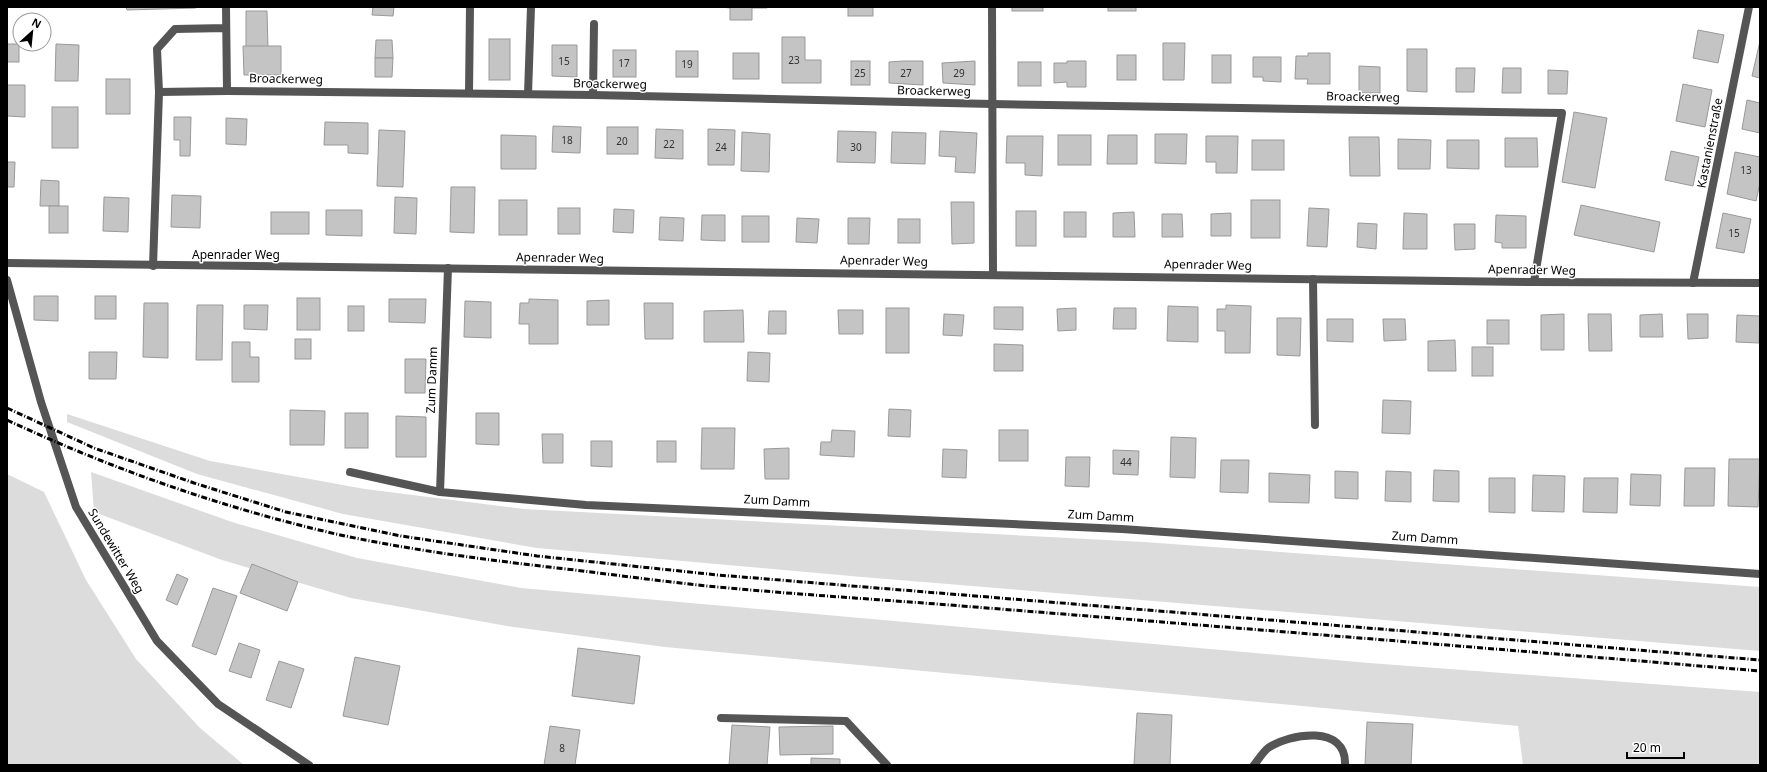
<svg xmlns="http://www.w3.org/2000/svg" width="1767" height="772" font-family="'Noto Sans',sans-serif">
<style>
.green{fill:#dcdcdc}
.building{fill:#c4c4c4;stroke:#999}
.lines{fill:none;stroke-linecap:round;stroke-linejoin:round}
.lane{stroke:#555;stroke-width:8}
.street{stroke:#555;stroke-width:8}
.rail{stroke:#000;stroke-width:3;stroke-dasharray:6 2 1 2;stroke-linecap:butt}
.labels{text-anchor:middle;stroke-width:3;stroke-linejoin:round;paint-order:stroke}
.number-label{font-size:10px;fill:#313131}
.street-label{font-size:12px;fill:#000;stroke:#fff}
</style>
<rect width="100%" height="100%" fill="#fff"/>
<g class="green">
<path d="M67,414L210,461L365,489L524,509L1144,542L1760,587V651L862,577L537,548L343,514L197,474L67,422Z"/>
<path d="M91,472L232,522L357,558L521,588L1369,663L1760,692V765H1523L1518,726L665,647L507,626L351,598L222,560L94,512Z"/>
<path d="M7,474L44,492L86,580L136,659L200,728L244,765H7Z"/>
</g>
<g class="building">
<path d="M126,7H196V8L127,10Z"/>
<path d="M373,7H394L393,16L372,15Z"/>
<path d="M721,7H767V8H752V20H730V8Z"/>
<rect x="848" y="7" width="25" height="9"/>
<rect x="1012" y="7" width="31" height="4"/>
<rect x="1108" y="7" width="28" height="4"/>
<path d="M246,11H267L268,47L246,48Z"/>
<path d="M1698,30L1724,35L1718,63L1693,58Z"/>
<path d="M782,37H805V60H821V83H782Z"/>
<rect x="489" y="39" width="21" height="41"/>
<path d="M376,40H392L393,58H375Z"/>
<path d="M1760,41V78L1752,76Z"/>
<path d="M1163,43H1185L1184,80H1163Z"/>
<rect x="7" y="44" width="12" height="18"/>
<path d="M56,44L79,45L78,81H55Z"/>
<path d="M552,45H577V77L552,76Z"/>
<path d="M243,46H281V75H244Z"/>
<path d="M1407,49H1427V92L1407,91Z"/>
<rect x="613" y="50" width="23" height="27"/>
<rect x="676" y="51" width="22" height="26"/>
<rect x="733" y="53" width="26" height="26"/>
<path d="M1308,53H1330V84H1307L1308,79H1295L1296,56H1308Z"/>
<rect x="1117" y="55" width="19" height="25"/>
<rect x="1212" y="55" width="19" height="28"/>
<path d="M1253,57H1281V82L1263,81V77H1253Z"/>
<path d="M375,58H393L392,77H375Z"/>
<rect x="851" y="61" width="19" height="24"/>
<path d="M903,61H923V85L889,83V62Z"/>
<path d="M975,61V85L943,83L942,63Z"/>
<path d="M1067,61H1086V87H1067V82L1054,83V63H1067Z"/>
<rect x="1018" y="62" width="23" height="24"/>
<path d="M1359,66L1380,67V93H1359Z"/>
<path d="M1456,68H1475L1474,92H1456Z"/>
<path d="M1503,68H1521V93H1502Z"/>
<path d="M1548,70L1568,71L1567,94H1548Z"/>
<rect x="106" y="79" width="24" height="35"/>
<path d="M1683,84L1712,90L1705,127L1676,121Z"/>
<path d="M7,85H25V117L7,116Z"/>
<path d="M1747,100L1760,103V133L1742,129Z"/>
<rect x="52" y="107" width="26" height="41"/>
<path d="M1574,112L1607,118L1595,188L1562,182Z"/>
<path d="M174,117H191L190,156H180V140H174Z"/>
<path d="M226,118L247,119L246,145L226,144Z"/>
<path d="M325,122L368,123V154L348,153V145H324Z"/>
<path d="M553,126L581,127L580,153L552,152Z"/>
<rect x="607" y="127" width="31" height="27"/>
<path d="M656,129L683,130V159L655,158Z"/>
<path d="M708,129L735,130L734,165H708Z"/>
<path d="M379,130L405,131L403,187L377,186Z"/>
<path d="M838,131L876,132L875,163L837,162Z"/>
<path d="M940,131L977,133L975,173L955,172L956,157L939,156Z"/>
<path d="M742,132L770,134L769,172L741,171Z"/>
<path d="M892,132L926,133L925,164L891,163Z"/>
<path d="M1155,134H1187L1186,164L1155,163Z"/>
<path d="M501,135L536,136V169H501Z"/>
<rect x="1058" y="135" width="33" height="30"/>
<path d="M1108,135H1137V164H1107Z"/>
<path d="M1007,136H1043L1042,176L1025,175V163H1006Z"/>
<path d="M1206,136H1238L1237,173H1216V162H1206Z"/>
<path d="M1349,137H1379L1380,176H1350Z"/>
<path d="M1505,138H1537L1538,167H1505Z"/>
<path d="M1398,139L1431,140L1430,169H1398Z"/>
<rect x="1252" y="140" width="32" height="30"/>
<path d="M1447,140H1479V169L1447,168Z"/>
<path d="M1671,151L1699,157L1693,186L1665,180Z"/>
<path d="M1735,152L1760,157V183L1756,201L1727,194Z"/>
<path d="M7,162H15L14,187H7Z"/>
<path d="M41,180L59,181V206H40Z"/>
<path d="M451,187H475L474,233L450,232Z"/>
<path d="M172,195L201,196L200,228L171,227Z"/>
<path d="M104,197L129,198L128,232L103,231Z"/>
<path d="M395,197L417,198L416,234L394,233Z"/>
<rect x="499" y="200" width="28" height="35"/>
<rect x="1251" y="200" width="29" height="38"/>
<path d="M951,202H974V243L952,244Z"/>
<path d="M1581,205L1660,222L1654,252L1574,235Z"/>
<rect x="49" y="206" width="19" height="27"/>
<rect x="558" y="208" width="22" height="26"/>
<path d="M1309,208L1329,209L1327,247L1307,246Z"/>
<path d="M614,209L634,210L633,233L613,232Z"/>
<path d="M326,210H362V236L326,235Z"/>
<rect x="1016" y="211" width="20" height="35"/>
<rect x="271" y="212" width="38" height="22"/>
<rect x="1064" y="212" width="22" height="25"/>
<path d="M1134,212L1135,237H1113V213Z"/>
<path d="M1231,213V236H1211V214Z"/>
<path d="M1404,213L1427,214V249H1403Z"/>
<path d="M1723,213L1751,219L1744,253L1716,248Z"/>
<path d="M1162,214H1182L1183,237H1162Z"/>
<path d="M702,215H725V241L701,240Z"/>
<path d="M1496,215L1526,216V248H1502V243L1495,242Z"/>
<rect x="742" y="216" width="27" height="26"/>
<path d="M660,217L684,218L683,241L659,240Z"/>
<path d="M797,218L819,219L817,243L796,242Z"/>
<path d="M848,218H870L869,244H848Z"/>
<rect x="898" y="219" width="22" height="24"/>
<path d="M1358,223L1377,224L1376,249L1357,247Z"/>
<path d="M1454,224H1475V249L1455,250Z"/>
<path d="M34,296H58V321L34,320Z"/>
<rect x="95" y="296" width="21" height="23"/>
<rect x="297" y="298" width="23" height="32"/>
<path d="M389,299H426L425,323L389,322Z"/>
<path d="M529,299L558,300V344H529V324H519L520,303H529Z"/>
<path d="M609,300V325H587V301Z"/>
<path d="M465,301L491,302V338L464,337Z"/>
<path d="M144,303H168V358L143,357Z"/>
<path d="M644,303H673V339H645Z"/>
<path d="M197,305H223L222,360H196Z"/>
<path d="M244,305H268L267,330L244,329Z"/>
<path d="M1226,305L1251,306L1250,353H1225V331H1217V309H1226Z"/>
<rect x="348" y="306" width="16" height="25"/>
<path d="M1168,306L1198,307V342L1167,341Z"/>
<path d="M994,307H1023V330L994,329Z"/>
<rect x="886" y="308" width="23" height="45"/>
<path d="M1076,308V330L1058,331L1057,309Z"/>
<path d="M1114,308H1136V329H1113Z"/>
<path d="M743,310L744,342H704V311Z"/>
<path d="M838,310H863V334H839Z"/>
<path d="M769,311H786V334H768Z"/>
<path d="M944,314L964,315L962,336L943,335Z"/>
<path d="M1564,314V350H1541V315Z"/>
<path d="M1588,314H1611L1612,351H1589Z"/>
<path d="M1662,314L1663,337H1640V315Z"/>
<path d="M1687,314H1708V338L1688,339Z"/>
<path d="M1737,315L1760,316L1759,343L1736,342Z"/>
<path d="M1277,318H1301L1300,356L1277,355Z"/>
<path d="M1327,319H1353V342L1327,341Z"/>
<path d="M1383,319H1405L1406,340L1384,341Z"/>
<rect x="1487" y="320" width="22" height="24"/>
<rect x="295" y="339" width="16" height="20"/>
<path d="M1455,340L1456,371H1428V341Z"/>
<path d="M232,342H250V357H259V382H232Z"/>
<path d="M994,344L1023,345V371H994Z"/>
<rect x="1472" y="347" width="21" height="29"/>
<path d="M89,352H117L116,379H89Z"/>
<path d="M748,352L770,353L769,382L747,381Z"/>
<path d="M405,359H426L425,393H405Z"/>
<path d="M1383,400L1411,401L1410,434L1382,433Z"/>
<path d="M889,409L911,410L910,437L888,436Z"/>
<path d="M290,410L325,411L324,445H290Z"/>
<rect x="345" y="413" width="23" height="35"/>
<path d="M476,413H499V445L476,444Z"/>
<path d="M396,416L426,417V457H396Z"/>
<path d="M702,428H735L734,469H701Z"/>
<path d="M832,430L855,431L854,457L820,455L821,442H831Z"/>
<rect x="999" y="430" width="29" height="31"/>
<path d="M542,434H563V463H543Z"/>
<path d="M1171,437L1196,438L1195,478L1170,477Z"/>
<path d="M591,441H612V467L591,466Z"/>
<rect x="657" y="441" width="19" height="21"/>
<path d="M789,448V479H765L764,449Z"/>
<path d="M943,449L967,450L966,478L942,477Z"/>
<path d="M1113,450L1139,451L1138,475L1113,474Z"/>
<path d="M1066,457H1090L1089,487L1065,486Z"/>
<path d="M1729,459H1760L1758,507L1728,506Z"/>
<path d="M1221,460H1249L1248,493L1220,492Z"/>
<path d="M1685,468H1715L1714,506H1684Z"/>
<path d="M1434,470L1459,471V502L1433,501Z"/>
<path d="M1335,471L1358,472V499L1335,498Z"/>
<path d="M1386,471L1411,472V502L1385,501Z"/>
<path d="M1269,473L1310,475L1309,503L1269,502Z"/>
<path d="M1631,474L1661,475L1660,506L1630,505Z"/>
<path d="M1533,475L1565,476L1564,512L1532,511Z"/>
<path d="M1489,478H1515V513L1489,512Z"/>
<path d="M1584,478H1618L1617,513L1583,512Z"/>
<path d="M252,564L298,582L287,611L240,593Z"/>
<path d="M177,574L188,579L177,605L166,600Z"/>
<path d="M213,588L237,596L216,655L192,646Z"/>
<path d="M239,643L260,650L251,678L229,671Z"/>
<path d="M578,648L640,656L634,704L572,696Z"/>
<path d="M355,657L400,666L388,725L343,716Z"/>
<path d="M279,661L304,669L291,708L266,700Z"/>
<path d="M1137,713L1172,715L1170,765H1134Z"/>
<path d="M1367,722L1413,724L1411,765H1365Z"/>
<path d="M732,725L770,727L767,765H729Z"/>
<path d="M550,726L580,730L575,765H544Z"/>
<path d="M833,726V754L780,755L779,727Z"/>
<path d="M811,758L840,759V765H811Z"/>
</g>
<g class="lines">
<g class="lane">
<path d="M469,93L470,7"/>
<path d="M528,94L531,7"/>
<path d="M593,95L594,24"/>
<path d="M1313,279L1315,425"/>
<path d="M721,718L846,721L887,765"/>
<path d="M1254,765C1258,760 1263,752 1268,748C1290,733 1347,724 1345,765"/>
</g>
<g class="street">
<path d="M226,7L227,91L159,92L157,49L175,29L226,28"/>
<path d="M992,7L993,275"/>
<path d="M227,91L593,95L992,104L1562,113L1534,282"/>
<path d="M7,263L1534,282L1760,283"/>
<path d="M153,266L159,92"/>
<path d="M448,268L440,492L586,505L1122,529L1760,574"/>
<path d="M7,280L41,402L76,507L157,641L218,704L309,765"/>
<path d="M1693,283L1749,7"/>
<path d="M350,472L440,492"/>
</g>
<g class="rail">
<path d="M7,408L94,448L194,483L286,512L401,536L537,556L718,575L1760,660"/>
<path d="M7,420C112,469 223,508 336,534C414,551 495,561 575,570C622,576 669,582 717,587C803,595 889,600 975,607C1237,628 1499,649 1760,671"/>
</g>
</g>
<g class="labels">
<g class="number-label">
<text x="794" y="64">23</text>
<text x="564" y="65">15</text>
<text x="624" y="67">17</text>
<text x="687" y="68">19</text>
<text x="860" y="77">25</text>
<text x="906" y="77">27</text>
<text x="959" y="77">29</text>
<text x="567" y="144">18</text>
<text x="622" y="145">20</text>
<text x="669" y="148">22</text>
<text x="721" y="151">24</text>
<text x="856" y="151">30</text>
<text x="1746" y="174">13</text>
<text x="1734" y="237">15</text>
<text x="1126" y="466">44</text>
<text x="562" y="752">8</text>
</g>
<g class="street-label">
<text transform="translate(286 79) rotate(1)" y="4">Broackerweg</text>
<text transform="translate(610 84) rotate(1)" y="4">Broackerweg</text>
<text transform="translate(934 91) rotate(1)" y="4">Broackerweg</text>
<text transform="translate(1363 97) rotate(1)" y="4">Broackerweg</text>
<text transform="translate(1710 143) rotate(-79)" y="4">Kastanienstraße</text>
<text x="236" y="259">Apenrader Weg</text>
<text transform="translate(560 258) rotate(1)" y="4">Apenrader Weg</text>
<text transform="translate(884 261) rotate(1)" y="4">Apenrader Weg</text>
<text transform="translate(1208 265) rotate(1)" y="4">Apenrader Weg</text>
<text transform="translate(1532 270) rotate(1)" y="4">Apenrader Weg</text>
<text transform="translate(432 380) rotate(-88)" y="4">Zum Damm</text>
<text transform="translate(777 501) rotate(3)" y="4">Zum Damm</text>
<text transform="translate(1101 516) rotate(3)" y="4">Zum Damm</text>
<text transform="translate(1425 538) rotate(4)" y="4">Zum Damm</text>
<text transform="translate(116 551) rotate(59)" y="4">Sundewitter Weg</text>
</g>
</g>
<rect width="1767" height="772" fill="none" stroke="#000000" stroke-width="16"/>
<g transform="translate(32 32) rotate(27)"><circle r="19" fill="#ffffff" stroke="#999999"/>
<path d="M0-3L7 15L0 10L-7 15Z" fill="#000000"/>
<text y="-6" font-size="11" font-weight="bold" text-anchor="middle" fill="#000000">N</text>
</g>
<path d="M1627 752v6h57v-6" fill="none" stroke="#000000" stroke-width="2"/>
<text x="1633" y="752" font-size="12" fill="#000000" stroke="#ffffff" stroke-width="3" paint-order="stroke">20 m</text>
</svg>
